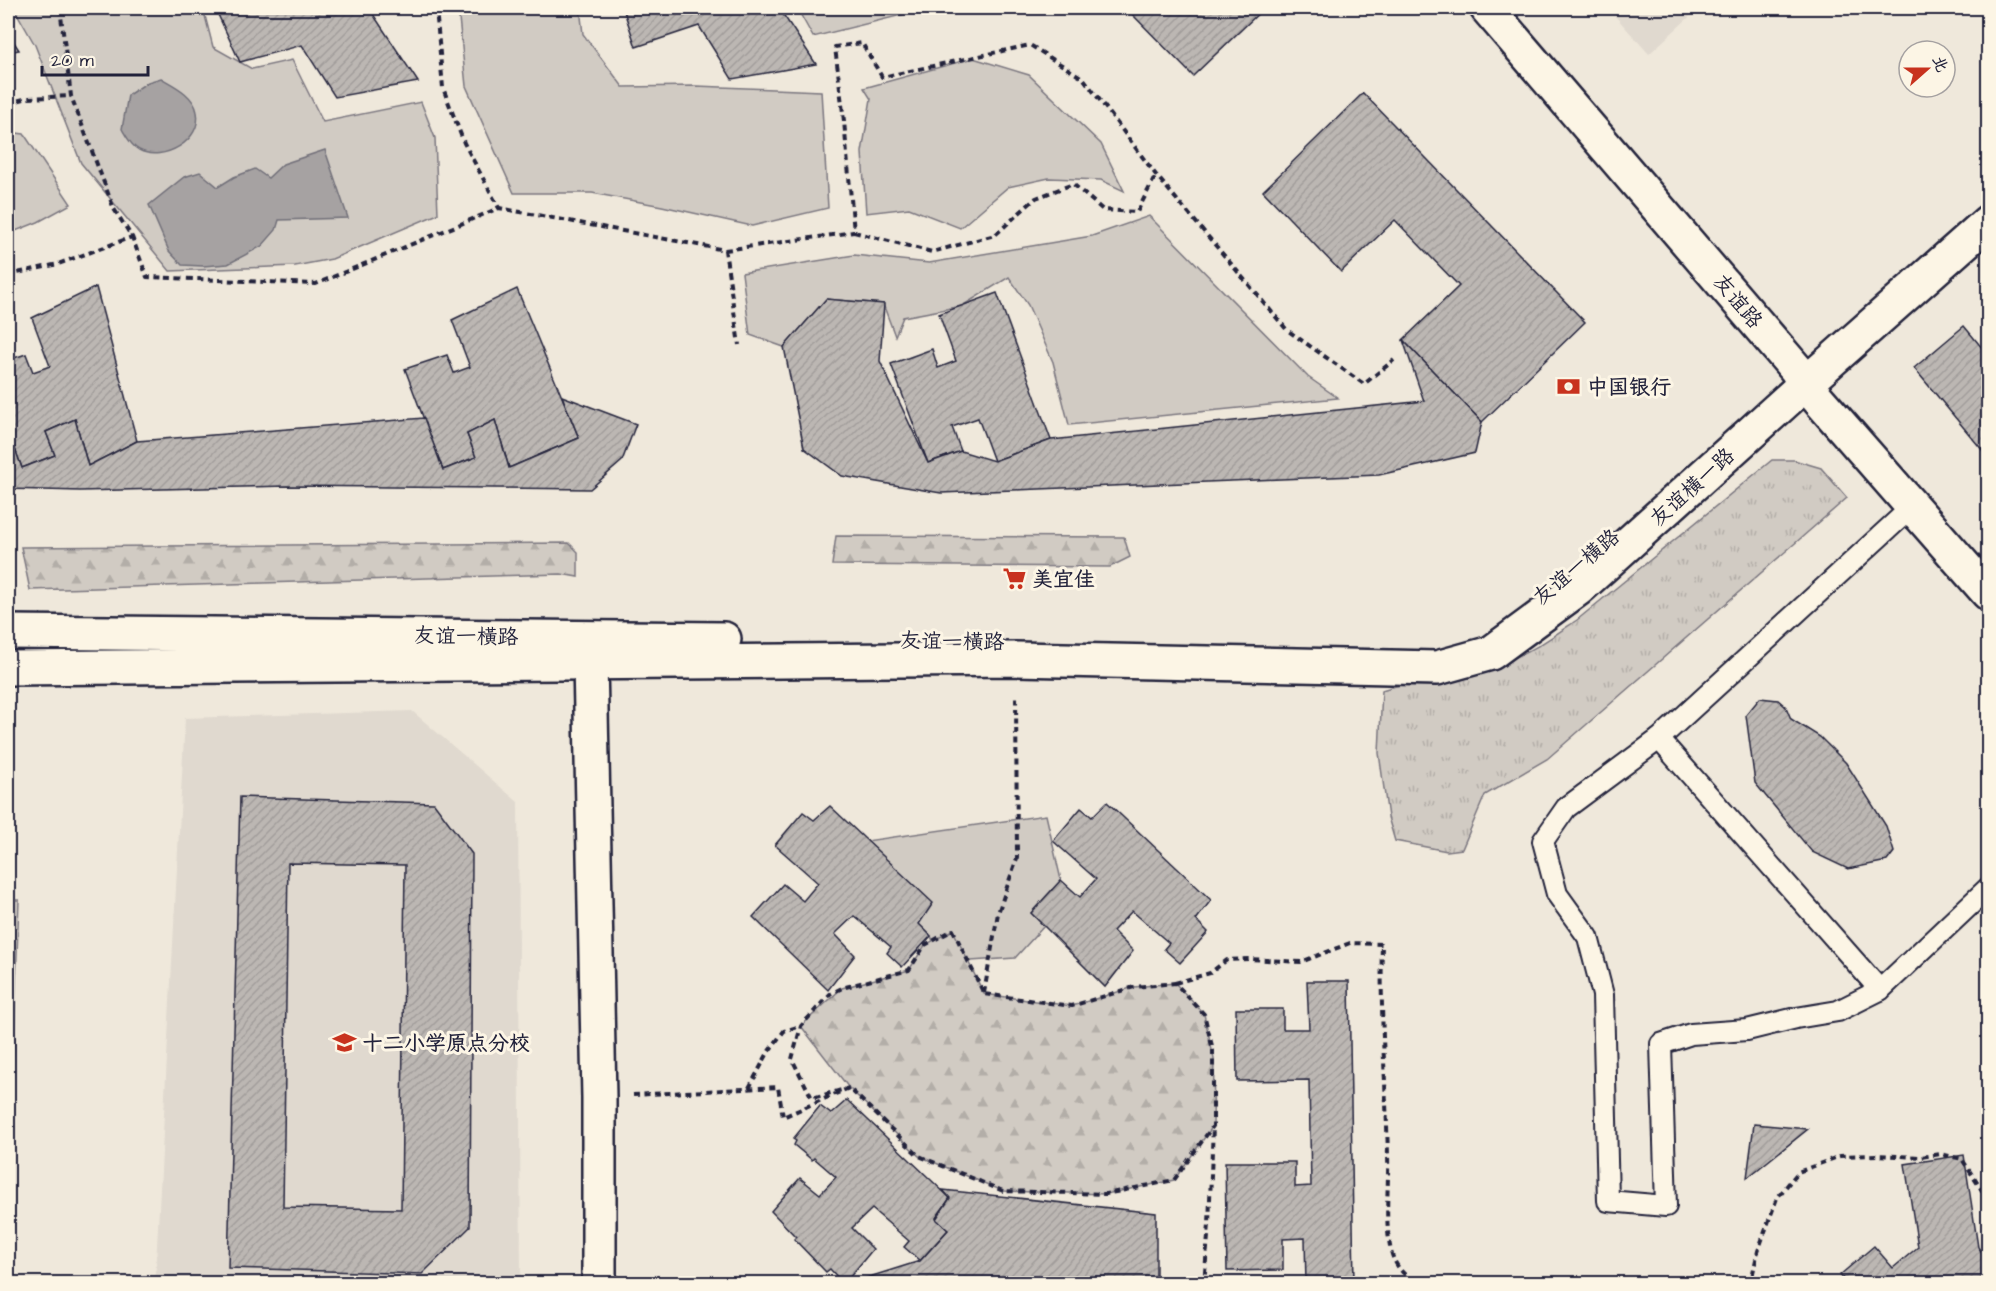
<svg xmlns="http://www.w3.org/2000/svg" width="1996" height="1291" font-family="'Architects Daughter','LXGW WenKai TC',sans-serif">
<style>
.built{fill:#e0d9cf}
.grass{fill:#d1cbc3;stroke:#7a767f;stroke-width:1.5}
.forest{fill:url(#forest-firs);stroke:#7a767f;stroke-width:1.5}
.park{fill:url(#park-tufts);stroke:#7a767f;stroke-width:1.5}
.water{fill:#a6a2a2;stroke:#716f79;stroke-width:1.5}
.building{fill:url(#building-hatch);stroke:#22223b;stroke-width:1.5;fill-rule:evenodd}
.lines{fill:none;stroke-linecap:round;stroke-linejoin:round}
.lane-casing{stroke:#22223b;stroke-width:24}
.street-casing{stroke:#22223b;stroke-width:38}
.primary-casing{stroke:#22223b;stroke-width:38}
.path{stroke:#22223b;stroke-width:4;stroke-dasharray:6 4.5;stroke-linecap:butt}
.lane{stroke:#fcf5e5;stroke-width:20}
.street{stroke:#fcf5e5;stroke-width:33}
.primary{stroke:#fcf5e5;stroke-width:33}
.labels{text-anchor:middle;stroke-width:6;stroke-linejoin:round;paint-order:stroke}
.street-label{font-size:21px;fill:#22223b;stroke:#fcf5e5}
.poi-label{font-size:21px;font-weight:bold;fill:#22223b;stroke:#fcf5e5;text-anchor:start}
</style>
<defs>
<pattern id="forest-firs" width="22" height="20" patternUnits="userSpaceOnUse" patternTransform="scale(1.5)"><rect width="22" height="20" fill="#d1cbc3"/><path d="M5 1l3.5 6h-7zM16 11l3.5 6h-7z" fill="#b3aea8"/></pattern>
<pattern id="park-tufts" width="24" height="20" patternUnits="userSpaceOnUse" patternTransform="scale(1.5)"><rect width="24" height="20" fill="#d1cbc3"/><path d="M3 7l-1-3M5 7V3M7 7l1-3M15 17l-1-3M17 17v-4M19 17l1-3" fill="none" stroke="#b3aea8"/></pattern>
<pattern id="building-hatch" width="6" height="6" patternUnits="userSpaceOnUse" patternTransform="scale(1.5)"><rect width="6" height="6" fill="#bcb7b3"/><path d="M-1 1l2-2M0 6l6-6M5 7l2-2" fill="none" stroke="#a19d9b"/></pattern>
</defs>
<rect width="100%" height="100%" fill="#efe8db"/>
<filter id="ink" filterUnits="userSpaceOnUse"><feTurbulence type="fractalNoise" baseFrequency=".0167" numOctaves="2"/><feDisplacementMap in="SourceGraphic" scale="12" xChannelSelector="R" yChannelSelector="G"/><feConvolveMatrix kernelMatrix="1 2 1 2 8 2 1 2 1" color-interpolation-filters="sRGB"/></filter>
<g filter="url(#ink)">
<g class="built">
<path d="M1608,8H1699L1649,54Z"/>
<path d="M412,711L518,802L521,1283L155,1284L185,718Z"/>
</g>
<g class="grass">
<path d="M14,8H203L213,47L252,69L292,60L323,122L421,102L435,138L438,214L332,259L295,266L170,271L81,163L35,45Z"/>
<path d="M458,8H580L583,34L623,87L696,86L821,91L828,208L752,226L662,206L592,193H514L466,86Z"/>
<path d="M797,8H930L813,37Z"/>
<path d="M973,58L1029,75L1101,144L1124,191L1101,180L1049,178L1008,187L960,228L909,208L866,213L862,152L871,99L864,88Z"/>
<path d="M8,132L24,134L71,204L38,222L8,234Z"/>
<path d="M1149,216L1308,377L1338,398L1069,425L1053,362L1028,305L1009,277L962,306L903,317L895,336L883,304L826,299L784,347L750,335L742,273L854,255L929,263L1092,236Z"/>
<path d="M1046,815L1061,880L1031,913L1044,926L1015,958L941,963L931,936L919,924L866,841Z"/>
<path d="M8,900H19L9,1174H8Z"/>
</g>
<g class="forest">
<path d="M836,536L1124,537L1130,557L1110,567L832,565Z"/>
<path d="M569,543L578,552V577L561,574L30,590L21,547Z"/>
<path d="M953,930L984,994L1072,1006L1134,987L1175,983L1204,1014L1214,1059L1213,1126L1174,1180L1106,1194L1003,1191L919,1156L849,1088L801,1026L842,988L909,970L925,945Z"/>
</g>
<path class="park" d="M1772,460H1794L1821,468L1847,498L1547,759L1485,795L1462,849L1447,851L1395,841L1388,817L1379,753L1382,690C1422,677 1465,673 1505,661C1531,653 1555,635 1577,620Z"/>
<g class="water">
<path d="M161,78C175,86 194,95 197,112C203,140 163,163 139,150C131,146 126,136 122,129L128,95L148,82Z"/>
<path d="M325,150L348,218L279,220L276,230L262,246L228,264L203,266L182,265L169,251L149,205L184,177L200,172L218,187L234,177L255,169L268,178L283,164Z"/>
</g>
<g class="building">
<path d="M215,8H369L418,82L335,97L302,45L240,62Z"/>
<path d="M623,8H779L816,64L732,79L699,26L636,47Z"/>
<path d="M1126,8H1264L1193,76Z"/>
<path d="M8,33L19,50L8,52Z"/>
<path d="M1363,93L1585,322L1482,422L1403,340L1459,286L1395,220L1341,272L1263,191Z"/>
<path d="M96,287L137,441L88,466L75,419L46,432L55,455L22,468L8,430V360L26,354L33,372L50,366L32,318Z"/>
<path d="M517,289L579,438L509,468L495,420L467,434L476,457L443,470L405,369L447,355L454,373L470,367L452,320Z"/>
<path d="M997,293L1051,440L994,461L978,418L952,427L961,451L928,463L891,364L932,349L938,368L956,361L939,314Z"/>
<path d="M826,299L884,304L880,361L928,463L961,451L994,461L1051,440L1424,401L1403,340L1482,422L1475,453L1379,475L941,493L842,476L804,448L784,347Z"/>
<path d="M1964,326L1988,355V457L1914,368Z"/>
<path d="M562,396L636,424L622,461L590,489L287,486L80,491L8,489V430L22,468L55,455L46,432L75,419L88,466L137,441L424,418L443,470L476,457L467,434L495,420L509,468L579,438Z"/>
<path d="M1760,698L1778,700L1786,707L1791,719L1820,737L1846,763L1886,826L1894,852L1887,861L1848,869L1812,852L1755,783L1746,715Z"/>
<path d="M240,797L434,803L472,854L470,1227L422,1274L228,1268ZM288,863L405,865L401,1209L283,1207Z"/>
<path d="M1107,802L1211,900L1196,920L1208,932L1180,963L1164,949L1169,943L1132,911L1113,931L1133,951L1105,987L1031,913L1061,880L1080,897L1096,879L1053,841L1081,808L1092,817Z"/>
<path d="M830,806L933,903L919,924L931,936L902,967L887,953L891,947L854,916L835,934L855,955L828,990L753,917L783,884L803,901L818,883L775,845L803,812L814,820Z"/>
<path d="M1307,981H1349L1354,1284H1306L1305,1238L1283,1239V1270L1227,1271L1225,1162H1295V1187L1311,1186L1309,1080L1237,1081L1236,1009H1283V1029H1309Z"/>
<path d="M8,990L10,1083L8,1081Z"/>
<path d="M847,1100L950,1198L936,1218L948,1230L920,1261L904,1247L909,1241L872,1209L852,1228L873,1249L844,1284L830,1269L826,1272L794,1239L796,1237L771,1211L800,1178L820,1194L836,1177L814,1158L812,1160L794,1145L796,1141L793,1139L820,1106L831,1114Z"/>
<path d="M1754,1124L1808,1129L1747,1178Z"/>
<path d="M1964,1155L1978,1247L1988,1260V1284H1848L1840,1275L1874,1246L1893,1268L1918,1247L1905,1164Z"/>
<path d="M943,1190L1156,1213V1284H847L920,1261L948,1230L936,1219L950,1198Z"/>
</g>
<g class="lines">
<defs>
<g id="lane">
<path d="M1912,507L1659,739L1880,990L1988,888"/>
<path d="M1659,739L1566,808L1543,841L1557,894L1588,937L1603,995L1608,1201L1666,1206L1661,1044L1691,1034L1747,1030L1796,1018L1838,1011L1880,990"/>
</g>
<g id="street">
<path d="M8,632L724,639"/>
<path d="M590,662L599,1098V1284"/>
<path d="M8,668L1016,659L1437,668L1491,653L1578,589L1805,384L1988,222"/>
</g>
<path id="primary" d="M1487,8L1796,369L1805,384L1988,593"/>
</defs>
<use href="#lane" class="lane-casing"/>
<use href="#street" class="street-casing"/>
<use href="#primary" class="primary-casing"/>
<g class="path">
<path d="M60,8L71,96L114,209L132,237L147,277L316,284L499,208L725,250L739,345"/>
<path d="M436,8L443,88L464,143L499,208"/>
<path d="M8,103L28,98L71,96"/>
<path d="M854,232L932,252L995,235L1036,198L1073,184L1103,210L1137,212L1156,175"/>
<path d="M725,250L854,232L844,121L835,47L862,43L882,77L1030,45L1084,79L1156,175L1287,330L1364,384L1394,360"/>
<path d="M8,275L58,264L132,237"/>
<path d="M1175,983L1210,973L1227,960L1250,959L1301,962L1350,943L1382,944C1380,1014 1386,1085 1388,1155C1389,1187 1384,1220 1391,1251C1395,1267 1404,1274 1415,1284"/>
<path d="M984,993L998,913L1017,858L1016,693"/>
<path d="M749,1088L769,1051L784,1031L800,1026"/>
<path d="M633,1095L778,1087L783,1117L849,1088L919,1156L1003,1191L1106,1194L1174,1180L1213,1126V1050L1204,1014L1175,983L1134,987L1072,1006L984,994L953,930L925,945L909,970L842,988L830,994L801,1026L792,1059L812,1098L849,1088"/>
<path d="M1204,1284L1209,1224L1213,1126"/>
<path d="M1735,1284L1752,1277L1758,1251L1777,1198L1798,1172L1840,1156L1877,1155L1921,1157L1941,1154L1962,1159L1988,1200"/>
</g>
<use href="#lane" class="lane"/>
<use href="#street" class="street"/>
<use href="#primary" class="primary"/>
</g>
</g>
<defs>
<symbol id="bank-bare" viewBox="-9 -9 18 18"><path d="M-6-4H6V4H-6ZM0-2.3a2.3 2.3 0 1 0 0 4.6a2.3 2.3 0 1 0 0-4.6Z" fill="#c8321e" stroke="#fcf5e5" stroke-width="2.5" paint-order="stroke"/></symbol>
<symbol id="supermarket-bare" viewBox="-9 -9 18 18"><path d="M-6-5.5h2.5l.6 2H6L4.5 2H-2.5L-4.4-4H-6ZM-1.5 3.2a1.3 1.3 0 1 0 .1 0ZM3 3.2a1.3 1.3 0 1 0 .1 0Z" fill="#c8321e" stroke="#fcf5e5" stroke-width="2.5" paint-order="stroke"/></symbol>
<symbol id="school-bare" viewBox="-9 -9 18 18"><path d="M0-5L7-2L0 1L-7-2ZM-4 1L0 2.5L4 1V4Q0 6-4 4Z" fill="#c8321e" stroke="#fcf5e5" stroke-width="2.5" paint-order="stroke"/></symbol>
</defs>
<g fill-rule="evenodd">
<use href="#bank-bare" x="1552" y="370" width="33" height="33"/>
<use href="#supermarket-bare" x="998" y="562" width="33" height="33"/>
<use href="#school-bare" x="328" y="1026" width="33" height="33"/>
</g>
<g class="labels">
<g class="street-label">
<text transform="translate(1738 301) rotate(50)" y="7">友谊路</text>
<text transform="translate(1692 487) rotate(-42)" y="7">友谊横一路</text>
<text transform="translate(1576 567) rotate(-40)" y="7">友谊一横路</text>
<text transform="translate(466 636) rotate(1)" y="7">友谊一横路</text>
<text transform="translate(952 641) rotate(1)" y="7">友谊一横路</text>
</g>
<g class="poi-label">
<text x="1587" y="394">中国银行</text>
<text x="1032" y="586">美宜佳</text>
<text x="362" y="1050">十二小学原点分校</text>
</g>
</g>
<rect width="1996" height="1291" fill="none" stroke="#fcf5e5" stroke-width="30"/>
<rect x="15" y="15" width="1966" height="1261" fill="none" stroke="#22223b" stroke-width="2" filter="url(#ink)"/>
<g transform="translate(1927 69) rotate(69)"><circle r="28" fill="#fcf5e5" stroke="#a5a1a1" stroke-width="1.5"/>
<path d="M0-4.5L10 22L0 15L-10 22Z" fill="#c8321e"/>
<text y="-9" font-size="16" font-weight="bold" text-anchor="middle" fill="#22223b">北</text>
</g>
<path d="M42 66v9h106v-9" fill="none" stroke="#22223b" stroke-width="3"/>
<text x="51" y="66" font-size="18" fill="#22223b" stroke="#fcf5e5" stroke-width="4.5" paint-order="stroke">20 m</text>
</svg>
